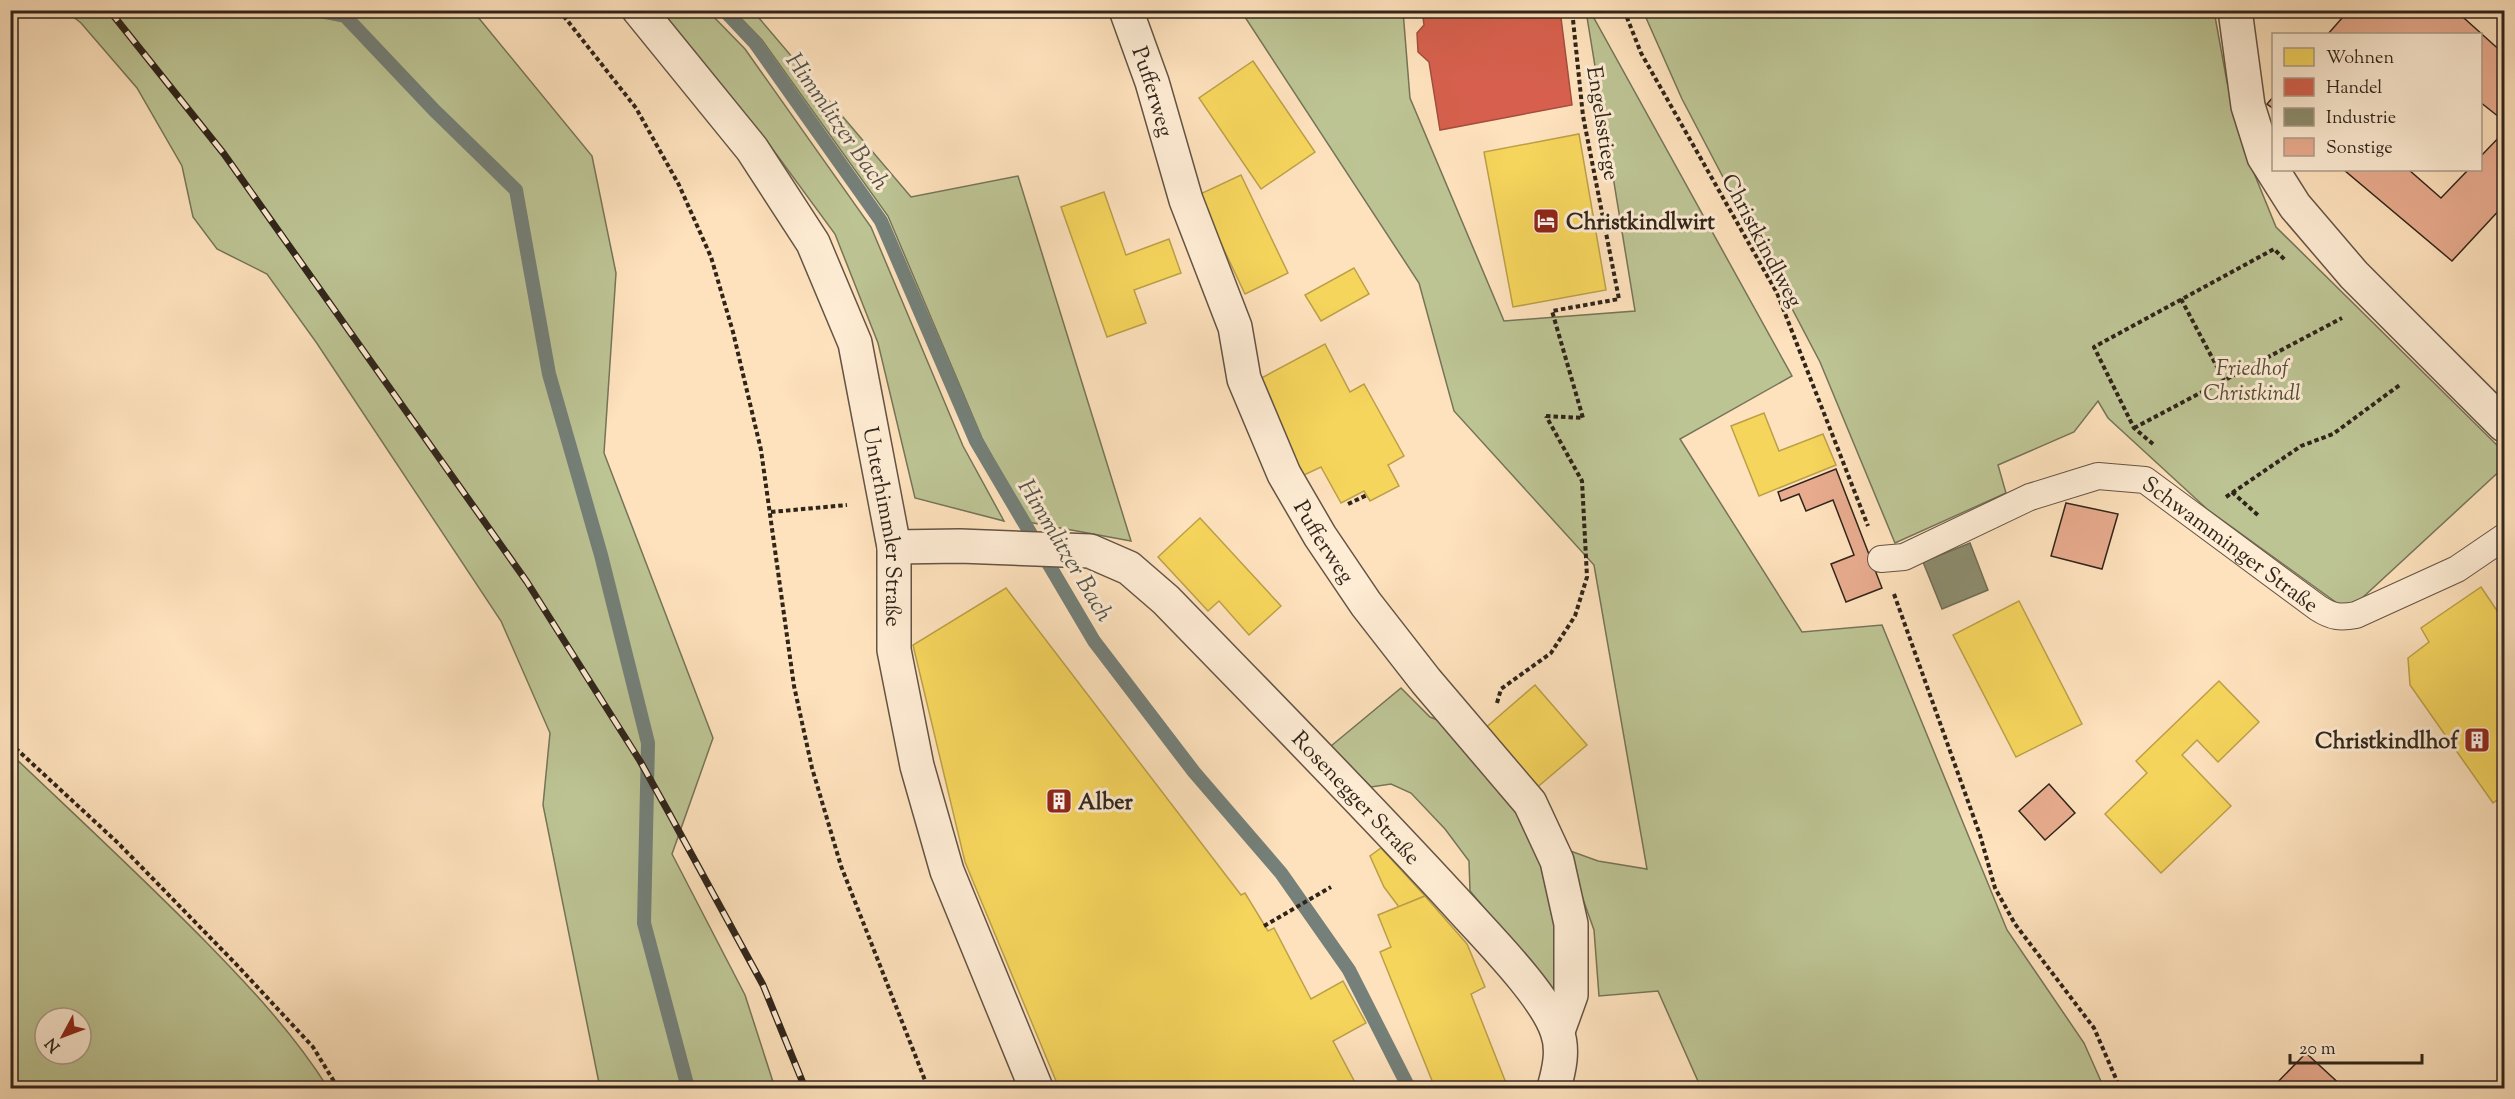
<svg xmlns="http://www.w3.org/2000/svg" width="2515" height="1099" font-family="'Sorts Mill Goudy',serif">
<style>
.green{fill:#bdc494;stroke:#767458;stroke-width:1.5;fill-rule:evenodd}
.homes{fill:#f6d55c;stroke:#bba048;stroke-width:1.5}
.shops{fill:#d6604d;stroke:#a44e3e;stroke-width:1.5}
.industry{fill:#8c8c6e;stroke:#706d55;stroke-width:1.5}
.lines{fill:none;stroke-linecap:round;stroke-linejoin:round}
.stream{stroke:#748079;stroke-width:14}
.building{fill:#e8ab8e;stroke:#30251b;stroke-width:1.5}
.lane-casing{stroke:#645444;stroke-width:28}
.street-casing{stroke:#645444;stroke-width:36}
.path{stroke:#30251b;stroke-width:4;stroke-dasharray:4.5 3;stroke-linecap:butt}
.lane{stroke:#feecd4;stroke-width:26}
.street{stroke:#feecd4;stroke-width:33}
.rail-casing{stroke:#30251b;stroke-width:7}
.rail{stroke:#feecd4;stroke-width:4.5;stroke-dasharray:14;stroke-linecap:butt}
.labels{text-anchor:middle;stroke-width:6;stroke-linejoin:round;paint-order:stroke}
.street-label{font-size:22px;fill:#30251b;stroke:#feecd4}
.poi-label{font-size:22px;font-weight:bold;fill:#30251b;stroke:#feecd4;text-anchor:start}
.park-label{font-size:22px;font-style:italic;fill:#534d39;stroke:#feecd4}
.water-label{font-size:24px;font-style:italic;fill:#52534a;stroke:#feecd4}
</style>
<rect width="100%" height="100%" fill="#fee2bd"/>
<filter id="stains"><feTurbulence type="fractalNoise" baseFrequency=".00333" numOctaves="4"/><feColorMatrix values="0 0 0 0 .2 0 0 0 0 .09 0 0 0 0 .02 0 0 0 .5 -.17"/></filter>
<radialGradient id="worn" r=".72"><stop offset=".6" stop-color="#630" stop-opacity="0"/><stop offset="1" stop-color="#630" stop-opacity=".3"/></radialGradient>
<g class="green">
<path d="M66,11H473L592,156L616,273L604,453L713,738L672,854L745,995L775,1088H600L543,805L550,733L501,621L316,342L267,274L217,249L193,217L182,166L137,88L81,23Z"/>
<path d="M660,11H708L745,49L871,227L963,446L1004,521L915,498L878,343L835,234L763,136Z"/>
<path d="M734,11H753L911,197L1018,176L1131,541L1028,522L982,438L888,216L762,40Z"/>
<path d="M1241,11H1403L1410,98L1504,321L1635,311L1586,11H1590L1792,376L1680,439L1802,632L1882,625L2007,930L2084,1043L2104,1088H1701L1658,991L1599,996L1594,930L1565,849L1598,861L1647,869L1594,565L1454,411L1419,283Z"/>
<path d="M1643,11H2214L2227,82L2245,151L2276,227L2504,452V467L2348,611L2207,509L2108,418L2098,401L2074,432L1998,465L2006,493L1895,543L1820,362L1682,99Z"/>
<path d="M1401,688L1430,717L1448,724L1529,828L1552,896L1559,968L1555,993L1470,891L1469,861L1445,829L1411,793L1391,784L1371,787L1331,746Z"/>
<path d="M11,754C76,816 142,877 205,941C250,987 294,1034 328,1088H11ZM45,1018H81V1054H45Z"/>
</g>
<g class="homes">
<path d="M1253,61L1315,152L1261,189L1199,98Z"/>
<path d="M1579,134L1606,290L1513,307L1484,152Z"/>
<path d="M1241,175L1288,273L1245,294L1198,195Z"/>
<path d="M1104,192L1126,255L1169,239L1181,273L1134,290L1146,323L1107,337L1061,207Z"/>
<path d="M1354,268L1369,294L1321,321L1305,295Z"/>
<path d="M1325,344L1350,392L1364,384L1404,456L1388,465L1399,486L1370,501L1364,491L1341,503L1321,467L1304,475L1254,382Z"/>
<path d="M1764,413L1779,451L1823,434L1836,465L1759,496L1731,426Z"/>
<path d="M1200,518L1281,606L1249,635L1219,601L1208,611L1158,557Z"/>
<path d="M2481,587L2504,621V795L2493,803L2410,685L2408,658L2429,642L2421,628Z"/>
<path d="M1006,588L1241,895L1245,893L1268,931L1274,928L1311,999L1343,981L1366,1023L1333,1041L1358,1088H1059L965,862L913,645Z"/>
<path d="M2019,601L2082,724L2016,757L1953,635Z"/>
<path d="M2219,681L2259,722L2218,762L2197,740L2182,755L2231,806L2161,873L2105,814L2147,773L2136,761Z"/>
<path d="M1535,685L1587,745L1534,790L1483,730Z"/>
<path d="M1381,848L1425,896L1399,907L1384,887L1370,856Z"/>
<path d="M1425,896L1467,944L1485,987L1471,994L1508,1088H1435L1380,952L1391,947L1378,915Z"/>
</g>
<path class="shops" d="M1422,10H1560L1572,105L1440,130L1429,62L1418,52L1417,33L1424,25Z"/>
<path class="industry" d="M1970,543L1988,590L1942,609L1923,562Z"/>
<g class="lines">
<g class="stream">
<path d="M314,10L345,16L434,110L516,190L549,374L601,555L648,743L644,923L688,1088"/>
<path d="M724,10L755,43L881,221L976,441L1094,641L1194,772L1281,873L1349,970L1409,1088"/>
</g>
</g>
<g class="building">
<path d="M2349,10H2455L2504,54V121L2480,102V34H2328Z"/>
<path d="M2274,96V109L2267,104Z"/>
<path d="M2504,132V205L2452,261L2344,170H2409L2441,198L2468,170H2480V157Z"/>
<path d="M1836,469L1882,588L1846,602L1831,564L1854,555L1833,500L1806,511L1799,494L1781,501L1778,492Z"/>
<path d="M2066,503L2118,514L2102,569L2051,556Z"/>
<path d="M2049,784L2075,813L2045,840L2019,811Z"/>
<path d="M2306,1053L2344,1088H2272Z"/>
</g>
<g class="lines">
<defs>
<g id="lane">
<path id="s1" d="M1881,559L1904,557L2030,497L2098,476L2145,480L2318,608C2332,617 2340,618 2356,615L2457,569L2504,537"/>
</g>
<g id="street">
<path id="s2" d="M639,10L752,149L813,243L855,343L894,547V650L917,766L947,871L1036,1088"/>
<path id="s3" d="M1126,10L1152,82L1186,200L1235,327L1244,379L1284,474L1320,536L1366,604L1426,681L1530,803L1557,861L1571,924V995L1558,1031"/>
<path d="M2235,10L2248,106L2264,157L2295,206L2354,275L2504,425"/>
<path id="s4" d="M894,547L960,546L1090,551L1129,568L1166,600C1265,702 1366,804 1462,909C1488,938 1545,995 1557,1031C1564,1050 1559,1070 1554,1088"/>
</g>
</defs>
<use href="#lane" class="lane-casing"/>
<use href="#street" class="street-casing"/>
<g class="path">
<path d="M559,10L636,108L679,185L711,257L733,332L761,450L794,686L812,768L841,866L928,1088"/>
<path d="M1624,10L1641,53L1777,293L1868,526"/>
<path d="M2181,299L2224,380"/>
<path d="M1546,416L1583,418L1552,311L1619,299L1583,116L1572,10"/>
<path d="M2134,428L2342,318"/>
<path d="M2153,444L2134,428L2094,347L2274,249L2286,261"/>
<path d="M2232,492L2259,516"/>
<path d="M2226,497L2301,446L2333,434L2401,384"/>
<path d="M1348,504L1367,495"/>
<path d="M771,512L847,505"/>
<path d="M1894,594L1980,835L1995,888L2015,924L2094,1028L2120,1088"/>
<path d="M1497,703L1501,689L1551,653L1575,616L1587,577L1582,481L1546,416"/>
<path d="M10,743L118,843L234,962L313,1047L338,1088"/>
<path d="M1264,926L1331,887"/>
</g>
<use href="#lane" class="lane"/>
<use href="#street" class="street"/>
<defs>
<path id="rail" d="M109,10L224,154L527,582L640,761L669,813L763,985L805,1088"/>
</defs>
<use href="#rail" class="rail-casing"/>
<use href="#rail" class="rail"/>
</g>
<defs>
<symbol id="hotel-square" viewBox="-11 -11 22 22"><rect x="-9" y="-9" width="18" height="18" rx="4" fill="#8f2418" stroke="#feecd4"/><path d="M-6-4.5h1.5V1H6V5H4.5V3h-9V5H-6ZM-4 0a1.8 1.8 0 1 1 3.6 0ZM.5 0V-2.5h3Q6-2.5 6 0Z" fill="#fff"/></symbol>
<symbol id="building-square" viewBox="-11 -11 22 22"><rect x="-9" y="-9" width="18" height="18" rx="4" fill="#8f2418" stroke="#feecd4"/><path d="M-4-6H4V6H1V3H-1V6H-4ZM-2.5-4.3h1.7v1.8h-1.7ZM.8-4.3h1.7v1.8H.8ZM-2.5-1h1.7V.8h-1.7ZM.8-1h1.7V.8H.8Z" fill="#fff"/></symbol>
</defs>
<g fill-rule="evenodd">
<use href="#hotel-square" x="1531" y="206" width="30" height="30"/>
<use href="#building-square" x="2462" y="725" width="30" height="30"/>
<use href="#building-square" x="1044" y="786" width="30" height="30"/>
</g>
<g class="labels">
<g class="street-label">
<text dy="8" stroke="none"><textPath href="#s3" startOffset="86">Pufferweg</textPath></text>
<text transform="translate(1604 123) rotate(81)" y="8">Engelsstiege</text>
<text transform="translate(1763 240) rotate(62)" y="8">Christkindlweg</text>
<text dy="8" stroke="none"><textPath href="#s2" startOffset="586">Unterhimmler Straße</textPath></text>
<text dy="8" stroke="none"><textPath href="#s3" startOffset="570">Pufferweg</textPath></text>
<text dy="8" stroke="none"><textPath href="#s1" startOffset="388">Schwamminger Straße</textPath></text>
<text dy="8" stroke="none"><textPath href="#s4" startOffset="562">Rosenegger Straße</textPath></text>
</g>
<g class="poi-label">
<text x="1566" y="229">Christkindlwirt</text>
<text x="2458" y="748" text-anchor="end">Christkindlhof</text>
<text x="1078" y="809">Alber</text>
</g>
<g class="park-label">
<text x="2252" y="375">Friedhof<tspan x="2252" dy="25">Christkindl</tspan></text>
</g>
<g class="water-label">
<text transform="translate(838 121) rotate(55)" y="8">Himmlitzer Bach</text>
<text transform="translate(1066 550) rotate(59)" y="8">Himmlitzer Bach</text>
</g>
</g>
<rect width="2515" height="1099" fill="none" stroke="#fee2bd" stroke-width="36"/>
<rect x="12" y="12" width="2491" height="1075" fill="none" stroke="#30251b" stroke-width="3"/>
<rect x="18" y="18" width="2479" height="1063" fill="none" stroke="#30251b" stroke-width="1.5"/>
<rect x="2272" y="33" width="210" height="138" fill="#feecd4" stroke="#ac9c8a" stroke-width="1.5"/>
<rect x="2284" y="48" width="30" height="18" fill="#f6d55c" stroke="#ac9c8a" stroke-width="1.5"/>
<text x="2326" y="63" font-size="18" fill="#30251b">Wohnen</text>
<rect x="2284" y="78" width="30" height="18" fill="#d6604d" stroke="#ac9c8a" stroke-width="1.5"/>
<text x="2326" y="93" font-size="18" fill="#30251b">Handel</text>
<rect x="2284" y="108" width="30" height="18" fill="#8c8c6e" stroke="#ac9c8a" stroke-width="1.5"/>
<text x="2326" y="123" font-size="18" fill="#30251b">Industrie</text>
<rect x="2284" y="138" width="30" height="18" fill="#e8ab8e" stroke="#ac9c8a" stroke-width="1.5"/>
<text x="2326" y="153" font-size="18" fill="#30251b">Sonstige</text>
<g transform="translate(63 1036) rotate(229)"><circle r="28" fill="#feecd4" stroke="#ac9c8a" stroke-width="1.5"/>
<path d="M0-4.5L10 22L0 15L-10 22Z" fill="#8f2418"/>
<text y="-9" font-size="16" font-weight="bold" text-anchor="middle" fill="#30251b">N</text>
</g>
<path d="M2290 1054v9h132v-9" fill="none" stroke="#30251b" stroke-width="3"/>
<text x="2299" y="1054" font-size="18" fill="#30251b" stroke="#feecd4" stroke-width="4.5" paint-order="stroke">20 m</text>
<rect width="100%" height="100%" filter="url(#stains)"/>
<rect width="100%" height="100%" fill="url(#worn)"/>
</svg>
